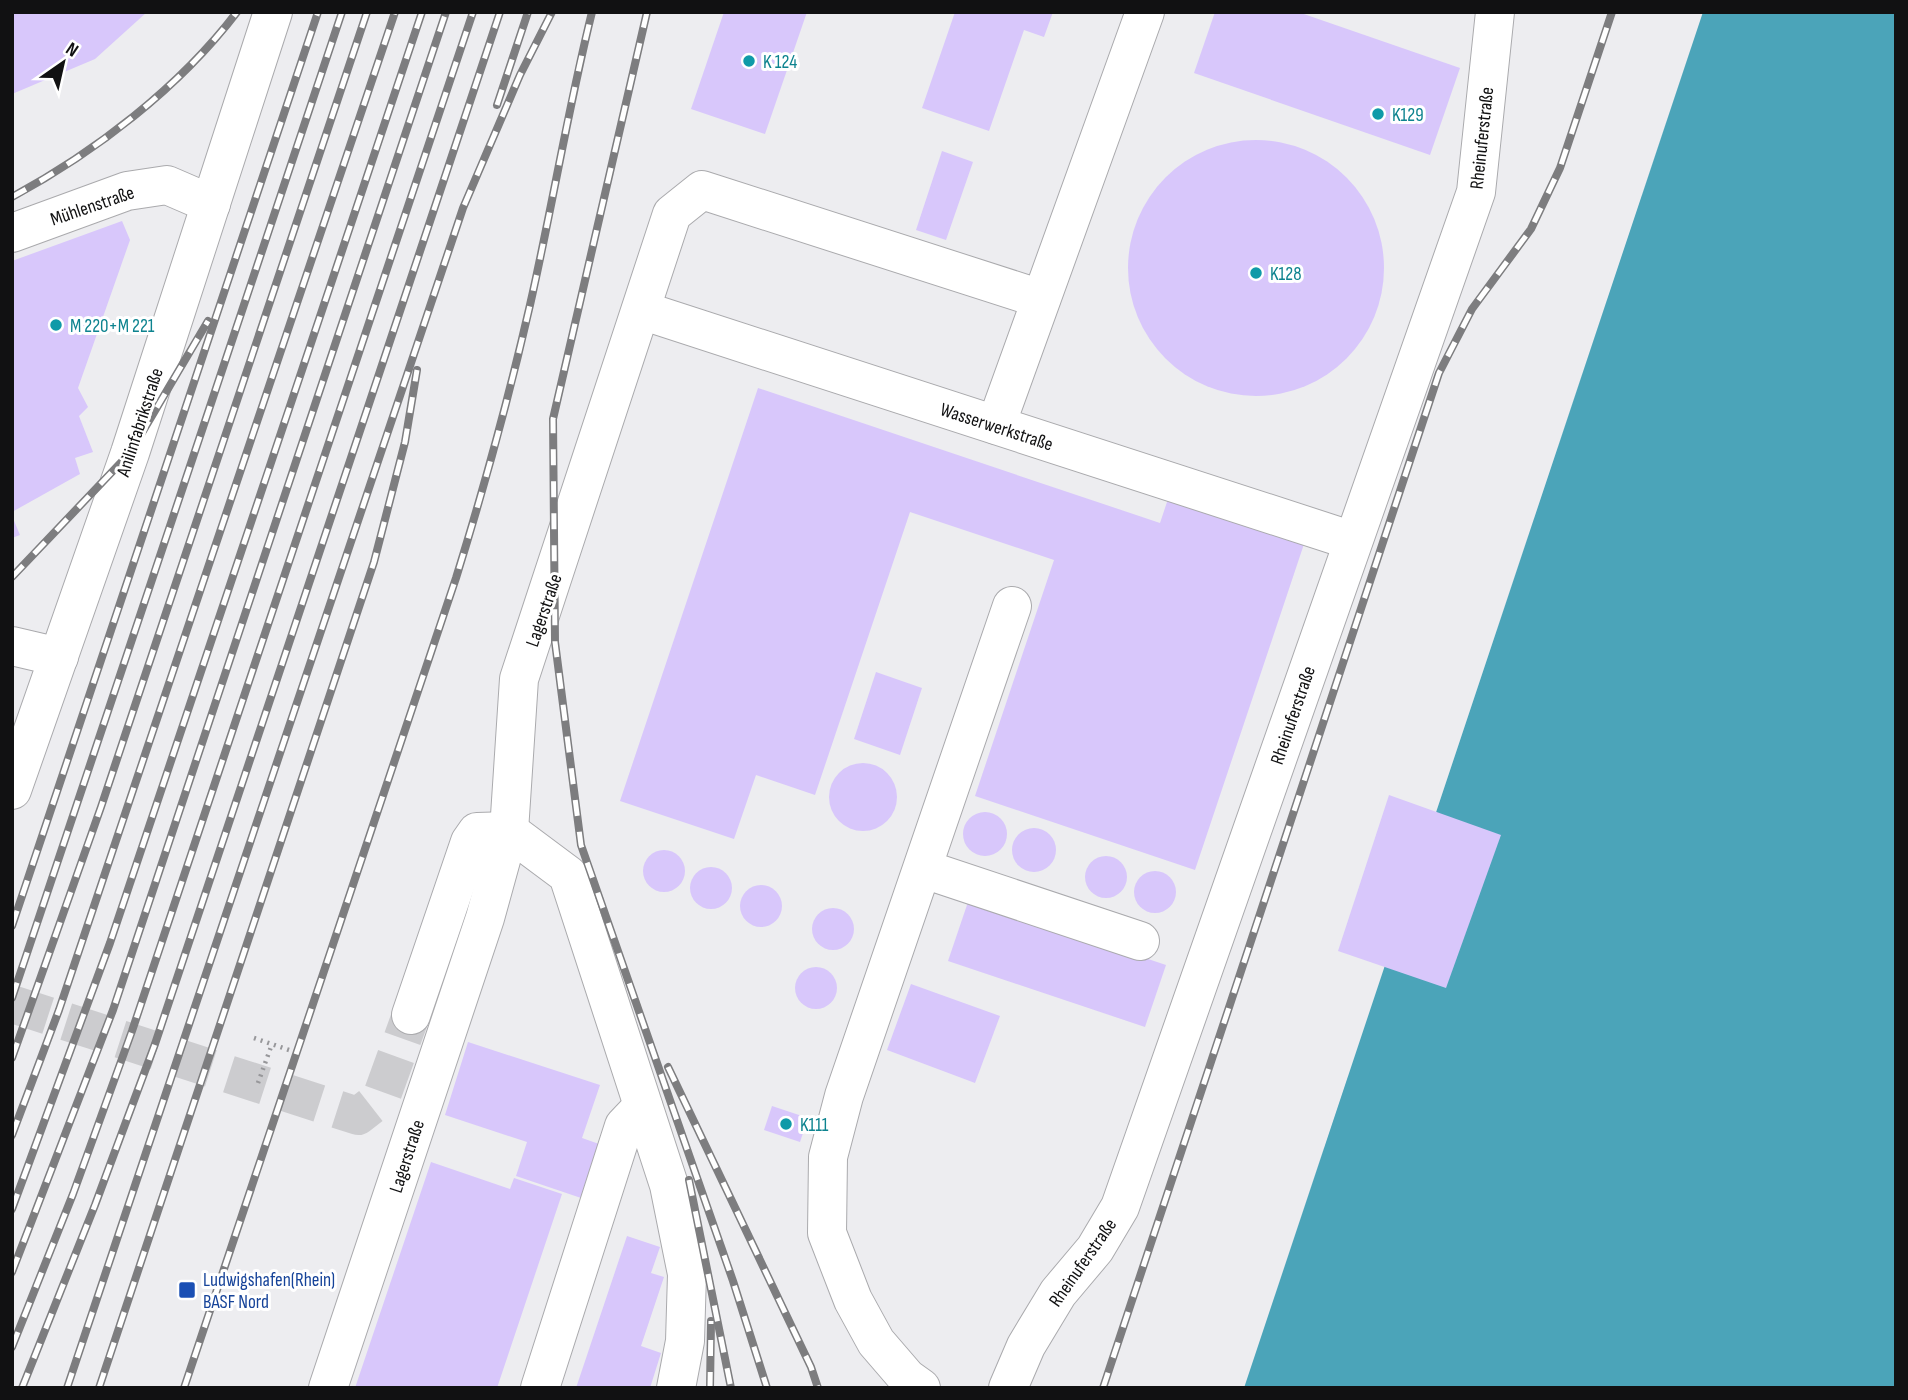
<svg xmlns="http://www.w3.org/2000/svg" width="1908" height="1400" font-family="'Sofia Sans Condensed',sans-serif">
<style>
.water{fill:#4ba4b9}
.building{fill:#d8c7fb}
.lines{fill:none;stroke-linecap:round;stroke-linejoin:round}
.minor-tunnel{stroke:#cccccf;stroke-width:38;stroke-dasharray:38 19;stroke-linecap:butt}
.minor-casing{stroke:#aaaaad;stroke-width:40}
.path{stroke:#97979a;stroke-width:4.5;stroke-dasharray:2 5;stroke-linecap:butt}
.minor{stroke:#fff;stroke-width:38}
.rail-casing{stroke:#7d7d7f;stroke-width:8}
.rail{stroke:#fff;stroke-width:5;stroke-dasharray:16;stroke-linecap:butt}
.culture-dot{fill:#0f9aa8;stroke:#fff;stroke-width:2.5}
.transit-dot{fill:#1a4fb4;stroke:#fff;stroke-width:2.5}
.labels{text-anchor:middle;stroke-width:6;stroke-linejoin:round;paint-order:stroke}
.culture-label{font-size:19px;fill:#0d838f;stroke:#fff;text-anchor:start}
.street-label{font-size:19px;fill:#111112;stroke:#fff}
.transit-label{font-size:19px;fill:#164399;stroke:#fff;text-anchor:start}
</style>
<rect width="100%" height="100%" fill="#ededf0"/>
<path class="water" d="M1703,12H1896V1388H1244Z"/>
<g class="building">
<path d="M12,12H147L95,59L12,94Z"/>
<path d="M724,12H807L765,134L691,109Z"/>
<path d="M955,12H1053L1044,37L1024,30L989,131L922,108Z"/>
<path d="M1215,12H1298L1460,68L1430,155L1194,73Z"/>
<circle cx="1256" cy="268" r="128"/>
<path d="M942,151L973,162L946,240L916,230Z"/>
<path d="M122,221L130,240L78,388L88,407L79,416L93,452L75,458L80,474L12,512V261Z"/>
<path d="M758,388L1160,523L1168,499L1304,544L1195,870L975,796L1054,560L910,512L815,795L756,775L734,839L620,801Z"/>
<path d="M12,516L20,535L12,538Z"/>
<path d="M876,672L922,688L900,755L854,739Z"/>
<circle cx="863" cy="797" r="34"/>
<path d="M1389,795L1501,835L1446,988L1338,951Z"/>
<circle cx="985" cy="834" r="22"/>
<circle cx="1034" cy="850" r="22"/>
<circle cx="664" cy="871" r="21"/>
<circle cx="1106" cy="877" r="21"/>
<circle cx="711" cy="888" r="21"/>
<circle cx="1155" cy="892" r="21"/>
<circle cx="761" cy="906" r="21"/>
<path d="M969,899L1166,965L1145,1027L948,961Z"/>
<circle cx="833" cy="929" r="21"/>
<circle cx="816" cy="988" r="21"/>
<path d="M911,984L1000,1016L975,1083L887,1050Z"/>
<path d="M468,1042L600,1085L582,1138L602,1145L584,1199L516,1176L527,1142L445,1115Z"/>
<path d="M772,1106L808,1118L800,1142L764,1130Z"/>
<path d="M431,1162L510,1189L514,1178L562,1194L497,1388H355Z"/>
<path d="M627,1236L660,1247L651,1273L664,1277L641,1346L661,1353L650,1388H576Z"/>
</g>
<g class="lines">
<path class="minor-tunnel" d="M12,1004L358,1116L381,1098L411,1015"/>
<defs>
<g id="minor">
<path d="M12,233L127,191L167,185L211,204"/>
<path d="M641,310L1353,541"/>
<path d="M996,425L1145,12"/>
<path d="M12,646L59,657"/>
<path d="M12,790L130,453L273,12"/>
<path d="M924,869L1140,941"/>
<path d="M411,1015L470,842L477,832L509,831L568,875L669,1185L687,1274L685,1341L676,1388"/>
<path d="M328,1388L485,918L509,831L519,679L672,214L702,190L1041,299"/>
<path d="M540,1388L624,1126L643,1106"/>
<path d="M921,1388L907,1378L876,1342L853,1300L827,1233L828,1157L844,1096L1012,606"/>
<path d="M1008,1388L1026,1346L1058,1293L1095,1249L1120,1207L1476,192L1495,12"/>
</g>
</defs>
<use href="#minor" class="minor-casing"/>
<g class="path">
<path d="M254,1038L289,1050"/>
<path d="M258,1083L272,1044"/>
</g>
<use href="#minor" class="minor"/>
<defs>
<g id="rail">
<path d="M647,12L553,419L555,642L581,845L733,1281L767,1388"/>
<path d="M497,105L528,12"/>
<path d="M12,197C95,152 179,88 237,12"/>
<path d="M12,577L130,453L208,321"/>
<path d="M12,926L318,12"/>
<path d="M12,998L342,12"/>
<path d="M12,1058L101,807L367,12"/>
<path d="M668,1067L811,1367L818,1388"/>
<path d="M12,1135L59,1010L395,12"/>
<path d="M689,1180L731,1388"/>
<path d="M12,1209L110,943L422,12"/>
<path d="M12,1272L113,1010L446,12"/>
<path d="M12,1347L73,1194L132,1031L473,12"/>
<path d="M22,1388L95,1205L155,1044L500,12"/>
<path d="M67,1388L463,208L520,75L552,12"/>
<path d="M99,1388L374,562L405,442L417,370"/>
<path d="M184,1388L456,578C484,488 509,397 530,305C552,208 568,109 592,12"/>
<path d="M710,1388L711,1321"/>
<path d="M1103,1388L1439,373L1472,309L1531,229L1560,168L1612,12"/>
</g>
</defs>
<use href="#rail" class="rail-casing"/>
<use href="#rail" class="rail"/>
</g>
<g class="culture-dot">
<circle cx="749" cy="61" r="7"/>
<circle cx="1378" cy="114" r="7"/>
<circle cx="1256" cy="273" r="7"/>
<circle cx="56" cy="325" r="7"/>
<circle cx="786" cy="1124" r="7"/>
</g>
<rect class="transit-dot" x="178" y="1281" width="18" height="18" rx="3.5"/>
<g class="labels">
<g class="culture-label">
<text x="763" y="68">K 124</text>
<text x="1392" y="121">K129</text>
<text x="1270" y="280">K128</text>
<text x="70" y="332">M 220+M 221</text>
<text x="800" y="1131">K111</text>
</g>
<g class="street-label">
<text transform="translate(1481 138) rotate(-84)" y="7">Rheinuferstraße</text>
<text transform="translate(92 205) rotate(-19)" y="7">Mühlenstraße</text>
<text transform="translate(139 422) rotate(-72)" y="7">Anilinfabrikstraße</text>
<text transform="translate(997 426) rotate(18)" y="7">Wasserwerkstraße</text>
<text transform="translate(543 610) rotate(-71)" y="7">Lagerstraße</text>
<text transform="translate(1292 715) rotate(-71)" y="7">Rheinuferstraße</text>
<text transform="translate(406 1156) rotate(-72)" y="7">Lagerstraße</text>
<text transform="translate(1082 1262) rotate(-55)" y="7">Rheinuferstraße</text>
</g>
<g class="transit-label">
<text x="203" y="1286">Ludwigshafen(Rhein)<tspan x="203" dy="22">BASF Nord</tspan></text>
</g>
</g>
<rect width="1908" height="1400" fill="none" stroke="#111112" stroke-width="28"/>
<g transform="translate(63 63) rotate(34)" stroke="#ffffff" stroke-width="5" paint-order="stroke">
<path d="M0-5L12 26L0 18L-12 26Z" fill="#111112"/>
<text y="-10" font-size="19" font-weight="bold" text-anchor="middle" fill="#111112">N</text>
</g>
</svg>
